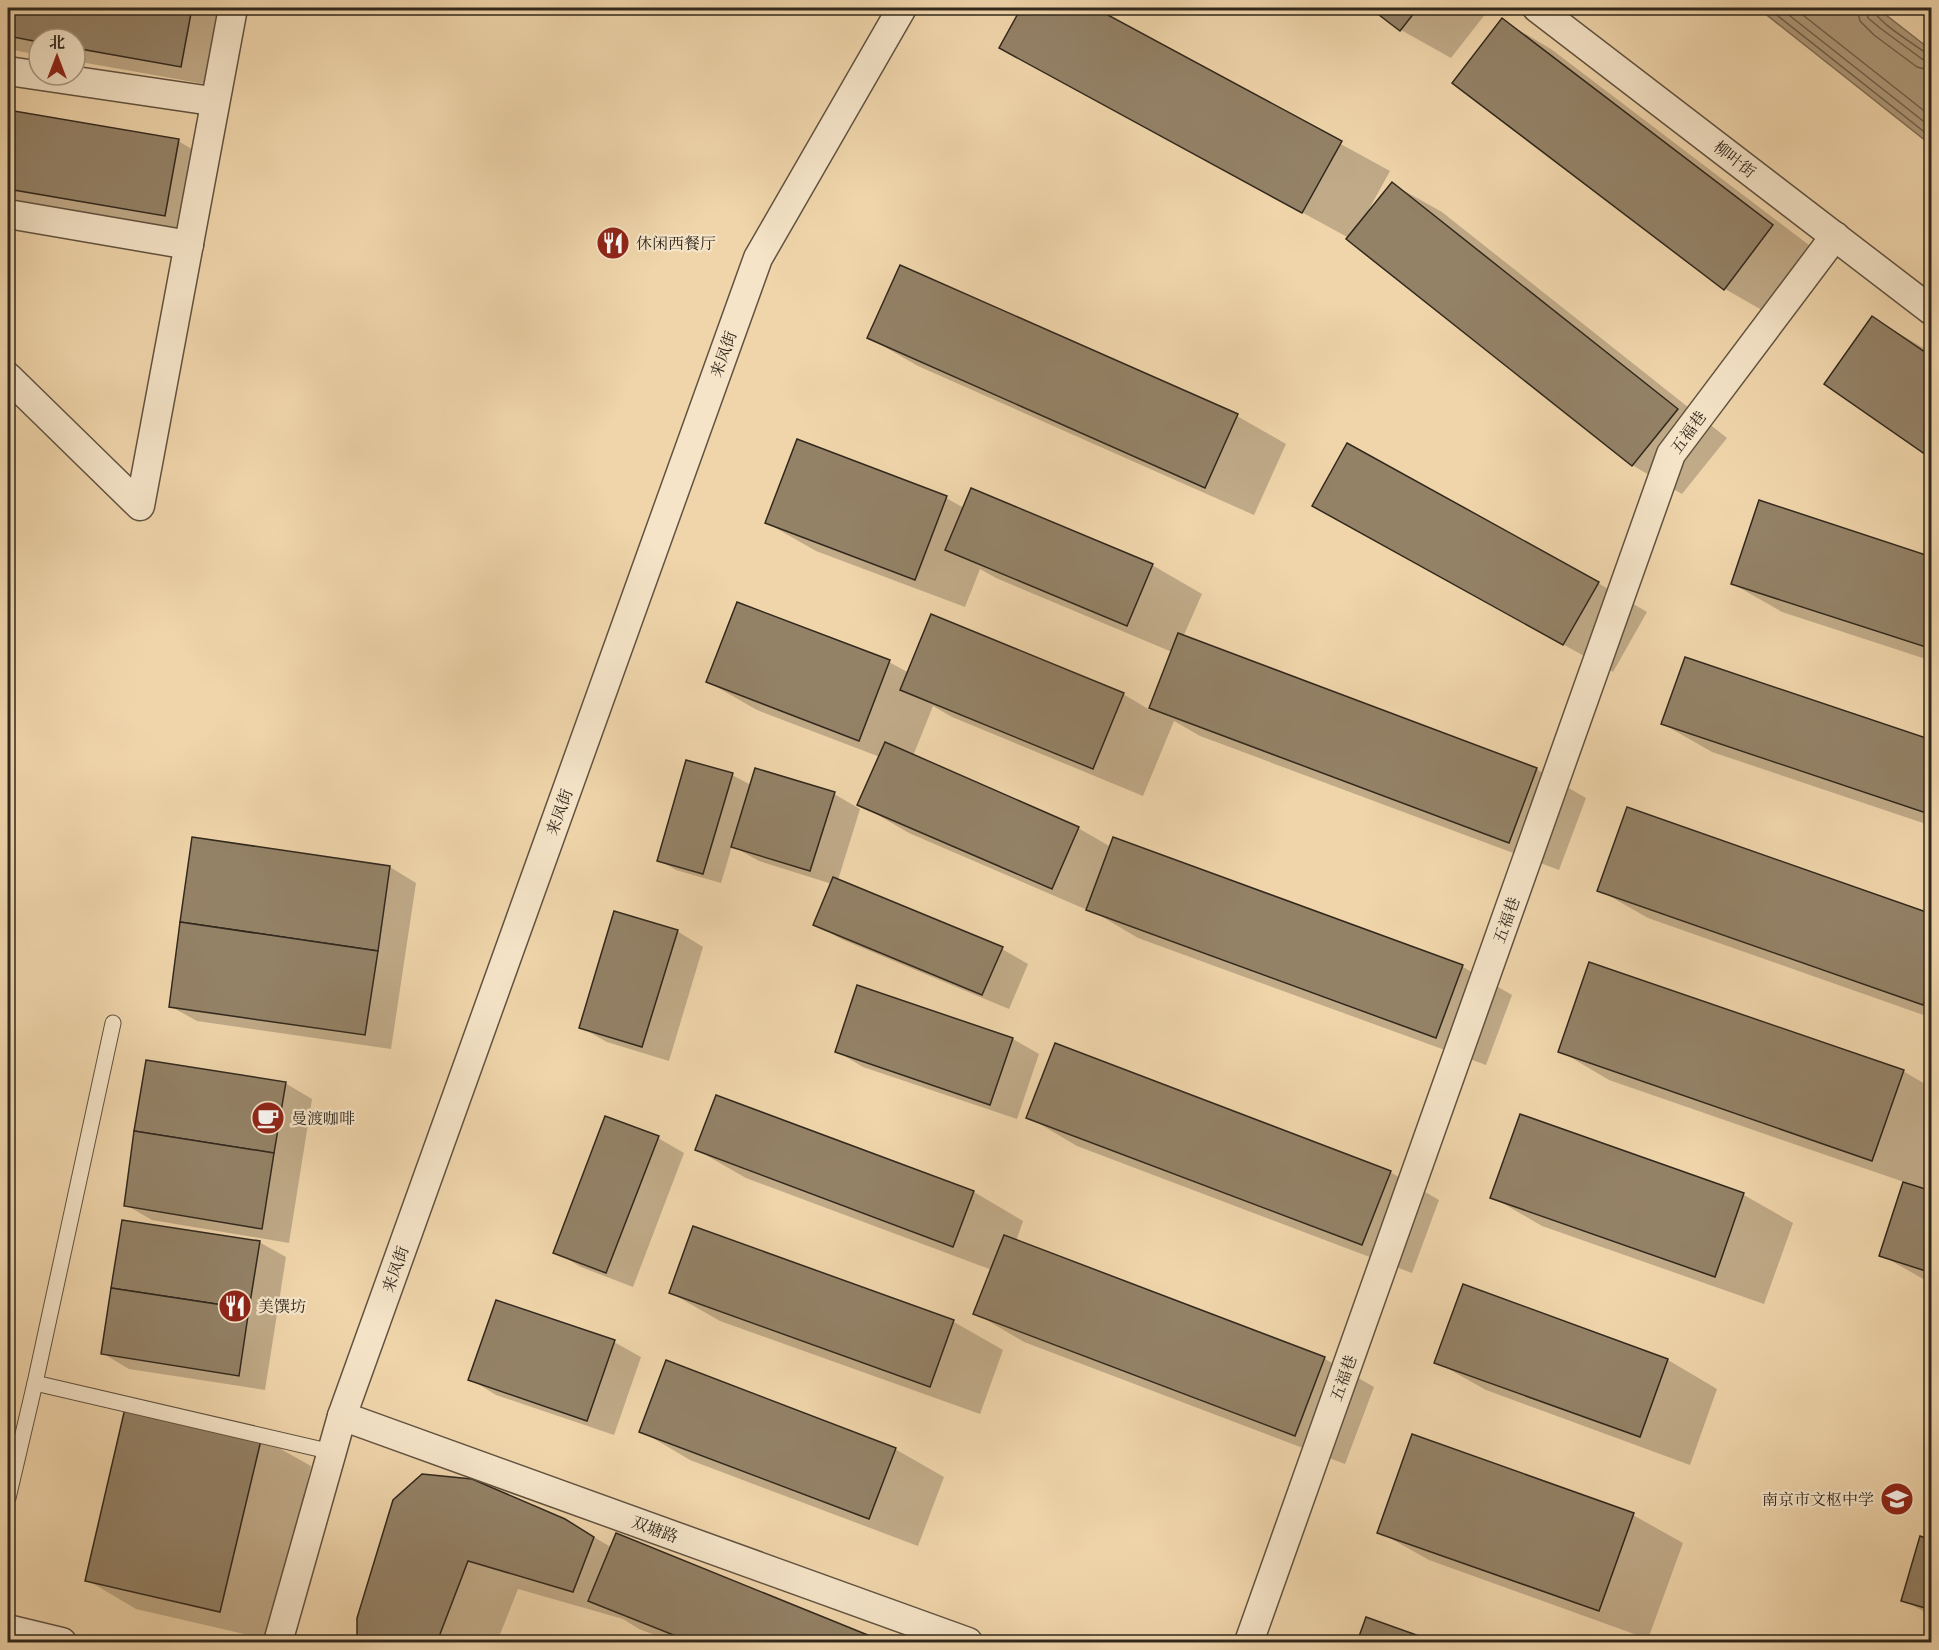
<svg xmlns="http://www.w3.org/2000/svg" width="1939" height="1650" font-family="'Old Standard TT','Noto Serif SC',serif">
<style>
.water{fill:#af9a7b;stroke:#7d6c55;stroke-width:1.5}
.shadow{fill:#0003}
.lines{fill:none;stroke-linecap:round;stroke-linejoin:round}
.shore{stroke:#70614c;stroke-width:1.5}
.building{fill:#948267;stroke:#31281d;stroke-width:1.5}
.lane-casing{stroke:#615340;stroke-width:17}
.street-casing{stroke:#615340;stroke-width:31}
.lane{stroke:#f5e4c8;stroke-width:15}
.street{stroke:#f5e4c8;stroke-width:28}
.labels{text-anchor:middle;stroke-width:4.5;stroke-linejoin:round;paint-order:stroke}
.street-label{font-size:16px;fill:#31281d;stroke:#f5e4c8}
.poi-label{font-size:16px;fill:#31281d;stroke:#f5e4c8;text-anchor:start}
</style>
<rect width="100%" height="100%" fill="#f0d5ab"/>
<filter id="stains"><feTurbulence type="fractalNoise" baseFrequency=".00333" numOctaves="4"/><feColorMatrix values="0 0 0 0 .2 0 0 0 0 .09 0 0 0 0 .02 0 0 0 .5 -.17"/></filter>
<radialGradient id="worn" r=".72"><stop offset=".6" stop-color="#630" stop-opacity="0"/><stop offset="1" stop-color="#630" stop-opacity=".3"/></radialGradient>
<path class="water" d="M1758,8H1877L1931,50V145Z"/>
<g class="shadow">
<path d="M8,8H230L216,86L75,61V39H39V55L8,49Z"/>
<path d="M1023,8H1092L1390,171L1368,211L1370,212L1392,184L1442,212L1727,438L1682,494L1632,465L1349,238L1001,48Z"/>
<path d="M1372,8H1490L1451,58L1401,30Z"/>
<path d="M1502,20L1551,49L1822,255L1774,317L1725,289Z"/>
<path d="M8,111L178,141L213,161L200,235L8,202Z"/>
<path d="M1873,318L1932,353V458Z"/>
<path d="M869,338L1237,416L1286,444L1254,515L918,366Z"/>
<path d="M798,441L946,498L964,508L1152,565L1202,594L1183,637L1536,769L1586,798L1559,870L1200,736L1174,721L1143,796L952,717L933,706L913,756L1078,828L1111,847L1114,839L1463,967L1512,995L1486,1065L1138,938L1101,916L909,833L859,804L880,757L757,710L708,682L738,604L889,662L909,673L1123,694L1150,710L1172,652L996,578L980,569L965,607L816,551L767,523Z"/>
<path d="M1363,534L1598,583L1647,612L1613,672Z"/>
<path d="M1932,558V661L1782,612L1733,584Z"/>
<path d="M1663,724L1932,741V826L1712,752Z"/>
<path d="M732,775L751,785L834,794L860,809L838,880L1002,949L1028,964L1009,1009L841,939L815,924L832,884L759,861L732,846L721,883L676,870L658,860Z"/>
<path d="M390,867L416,883L391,1049L197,1021L170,1006Z"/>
<path d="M1599,890L1932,915V1018L1648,918Z"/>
<path d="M677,931L703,947L669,1061L607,1042L580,1027Z"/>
<path d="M858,987L1013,1039L1039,1054L1017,1119L863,1067L836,1051Z"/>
<path d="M1560,1051L1903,1071L1932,1088V1161L1922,1189L1932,1192V1284L1881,1255L1904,1182L1609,1080Z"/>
<path d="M285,1083L312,1099L289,1243L152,1220L126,1205Z"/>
<path d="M1521,1116L1744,1195L1793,1223L1764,1304L1542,1226L1492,1197Z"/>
<path d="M1028,1117L1390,1172L1439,1200L1412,1273L1077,1146Z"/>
<path d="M658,1138L684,1153L633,1287L581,1267L555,1252Z"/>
<path d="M697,1150L974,1192L1023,1221L1016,1241L1325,1359L1374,1387L1345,1464L1024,1342L975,1313L992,1270L746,1178Z"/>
<path d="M694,1228L954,1322L1003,1350L980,1414L720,1321L671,1293Z"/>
<path d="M259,1242L286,1257L265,1390L129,1369L102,1353Z"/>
<path d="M1464,1286L1668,1360L1717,1389L1690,1465L1486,1390L1436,1362Z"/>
<path d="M614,1342L641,1357L614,1435L496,1395L470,1379Z"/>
<path d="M641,1431L895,1449L944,1477L918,1546L690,1460Z"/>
<path d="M261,1438L311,1466L270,1640L136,1609L87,1580Z"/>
<path d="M394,1501L564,1520L611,1547L617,1534L881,1642H673L639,1629L623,1619L518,1589L497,1642H358L359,1618Z"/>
<path d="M1633,1515L1683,1543L1648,1639L1429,1560L1379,1532Z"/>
<path d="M1932,1541V1616L1903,1600Z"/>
<path d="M1366,1619L1432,1642H1358Z"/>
</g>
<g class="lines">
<g class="shore">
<path d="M1768,8L1932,138"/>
<path d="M1780,8L1932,128"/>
<path d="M1794,8L1932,117"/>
<path d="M1857,8L1860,21L1874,35L1917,67L1932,71"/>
<path d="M1866,8L1868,18L1880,28L1922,59L1932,62"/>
<path d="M1873,8C1875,21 1914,44 1926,53L1932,54"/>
</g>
</g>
<g class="building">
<path d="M8,8H192L181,67L75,48V39H39V42L8,36Z"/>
<path d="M1021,8H1095L1342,141L1302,213L999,48Z"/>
<path d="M1370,8H1418L1400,31Z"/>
<path d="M1502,18L1773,225L1724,290L1452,83Z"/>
<path d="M8,110L179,139L165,216L8,189Z"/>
<path d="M1392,182L1678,409L1632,466L1346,239Z"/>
<path d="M900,265L1238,414L1205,488L867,338Z"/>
<path d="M1872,316L1932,357V459L1824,384Z"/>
<path d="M797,439L947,496L915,580L765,523Z"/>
<path d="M1347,443L1599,582L1563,645L1312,506Z"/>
<path d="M971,488L1153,564L1127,626L945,550Z"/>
<path d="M1759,500L1932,557V649L1731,584Z"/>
<path d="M737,602L890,660L859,741L706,682Z"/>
<path d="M931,614L1124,693L1093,769L900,690Z"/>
<path d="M1178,633L1537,768L1509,843L1149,708Z"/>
<path d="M1685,657L1932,740V815L1661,724Z"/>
<path d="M885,742L1079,827L1052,889L857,805Z"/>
<path d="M686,760L733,773L703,874L657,861Z"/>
<path d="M755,768L835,792L810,871L731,847Z"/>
<path d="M1627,807L1932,914V980L1923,1005L1597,891Z"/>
<path d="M192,837L390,866L378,951L180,922Z"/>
<path d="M1113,837L1463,965L1436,1038L1086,910Z"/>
<path d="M833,877L1003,947L982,995L813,925Z"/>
<path d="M614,911L678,930L642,1047L579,1028Z"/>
<path d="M180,922L378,951L365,1035L169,1007Z"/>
<path d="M1589,962L1904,1070L1872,1161L1558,1052Z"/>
<path d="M857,985L1013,1038L990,1105L835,1052Z"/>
<path d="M1055,1043L1391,1171L1362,1245L1026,1118Z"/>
<path d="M146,1060L286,1082L274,1153L134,1131Z"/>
<path d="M716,1095L974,1191L953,1247L695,1150Z"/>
<path d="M1520,1114L1744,1193L1715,1277L1490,1198Z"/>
<path d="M605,1116L659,1136L606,1273L553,1253Z"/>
<path d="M134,1131L274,1153L262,1229L124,1206Z"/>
<path d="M1903,1182L1932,1191V1273L1879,1256Z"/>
<path d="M122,1220L260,1241L249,1309L111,1288Z"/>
<path d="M693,1226L954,1320L930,1387L669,1293Z"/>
<path d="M1004,1235L1325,1357L1295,1436L973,1314Z"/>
<path d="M1463,1284L1668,1359L1640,1437L1434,1363Z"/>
<path d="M111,1288L249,1309L239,1376L101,1354Z"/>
<path d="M496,1300L615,1340L587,1421L468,1380Z"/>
<path d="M666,1360L896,1448L869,1519L639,1432Z"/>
<path d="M126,1404L262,1436L220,1612L85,1581Z"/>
<path d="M1412,1434L1634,1513L1599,1611L1377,1533Z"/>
<path d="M422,1474L472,1479L565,1519L594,1537L573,1592L468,1561L437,1642H357V1618L393,1500Z"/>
<path d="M616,1533L885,1642H691L588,1601Z"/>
<path d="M1920,1536L1932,1540V1610L1901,1601Z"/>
<path d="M1366,1617L1436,1642H1357Z"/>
</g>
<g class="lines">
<defs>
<g id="lane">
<path d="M35,1383L113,1023"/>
<path d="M8,1498L35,1383L332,1452"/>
</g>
<g id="street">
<path d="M1537,8L1932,311"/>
<path d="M8,71L205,100"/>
<path d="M8,214L189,245"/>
<path d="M8,377L140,506L233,8"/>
<path d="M342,1416L968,1642"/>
<path d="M8,1629L62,1642"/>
<path d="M278,1642L342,1416L758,258L902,8"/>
<path d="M1249,1642L1671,454L1835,236"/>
</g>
</defs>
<use href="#lane" class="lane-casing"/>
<use href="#street" class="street-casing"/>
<use href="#lane" class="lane"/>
<use href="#street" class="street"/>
</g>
<defs>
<symbol id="restaurant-disc" viewBox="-11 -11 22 22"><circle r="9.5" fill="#8f2418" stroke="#f5e4c8"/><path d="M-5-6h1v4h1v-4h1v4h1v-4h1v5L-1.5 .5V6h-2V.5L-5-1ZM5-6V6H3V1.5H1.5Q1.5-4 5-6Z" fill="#fff"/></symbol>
<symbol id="cafe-disc" viewBox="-11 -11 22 22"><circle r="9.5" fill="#8f2418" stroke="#f5e4c8"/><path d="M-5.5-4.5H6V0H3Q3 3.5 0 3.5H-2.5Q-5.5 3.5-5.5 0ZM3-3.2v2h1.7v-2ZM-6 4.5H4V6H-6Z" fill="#fff"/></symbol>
<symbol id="school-disc" viewBox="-11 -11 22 22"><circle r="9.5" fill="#8f2418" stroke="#f5e4c8"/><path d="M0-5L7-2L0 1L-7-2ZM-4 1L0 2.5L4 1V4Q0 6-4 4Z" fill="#fff"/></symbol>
</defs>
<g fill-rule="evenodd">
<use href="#restaurant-disc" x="594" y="224" width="38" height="38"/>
<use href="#cafe-disc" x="249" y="1099" width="38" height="38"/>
<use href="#restaurant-disc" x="216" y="1287" width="38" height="38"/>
<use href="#school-disc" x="1878" y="1480" width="38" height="38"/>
</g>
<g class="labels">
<g class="street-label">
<text transform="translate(1735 159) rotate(38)" y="6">柳叶街</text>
<text transform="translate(723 354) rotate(-70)" y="6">来凤街</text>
<text transform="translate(1688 432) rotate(-54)" y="6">五福巷</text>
<text transform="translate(559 812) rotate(-70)" y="6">来凤街</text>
<text transform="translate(1506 920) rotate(-70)" y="6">五福巷</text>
<text transform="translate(395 1269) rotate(-70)" y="6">来凤街</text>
<text transform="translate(1343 1378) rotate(-70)" y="6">五福巷</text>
<text transform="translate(655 1529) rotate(20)" y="6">双塘路</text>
</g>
<g class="poi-label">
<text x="636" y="249">休闲西餐厅</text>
<text x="291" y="1124">曼渡咖啡</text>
<text x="258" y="1312">美馔坊</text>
<text x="1874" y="1505" text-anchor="end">南京市文枢中学</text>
</g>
</g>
<rect width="1939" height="1650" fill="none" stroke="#f0d5ab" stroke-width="30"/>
<rect x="9" y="9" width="1921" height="1632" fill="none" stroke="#31281d" stroke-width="3"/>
<rect x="15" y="15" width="1909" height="1620" fill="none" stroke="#31281d" stroke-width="1.5"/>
<g transform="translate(57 57)"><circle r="28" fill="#f5e4c8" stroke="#a79984" stroke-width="1.5"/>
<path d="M0-4.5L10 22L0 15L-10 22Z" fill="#8f2418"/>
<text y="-9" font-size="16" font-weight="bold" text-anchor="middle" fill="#31281d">北</text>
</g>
<rect width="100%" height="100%" filter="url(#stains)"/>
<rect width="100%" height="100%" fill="url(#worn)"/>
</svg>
